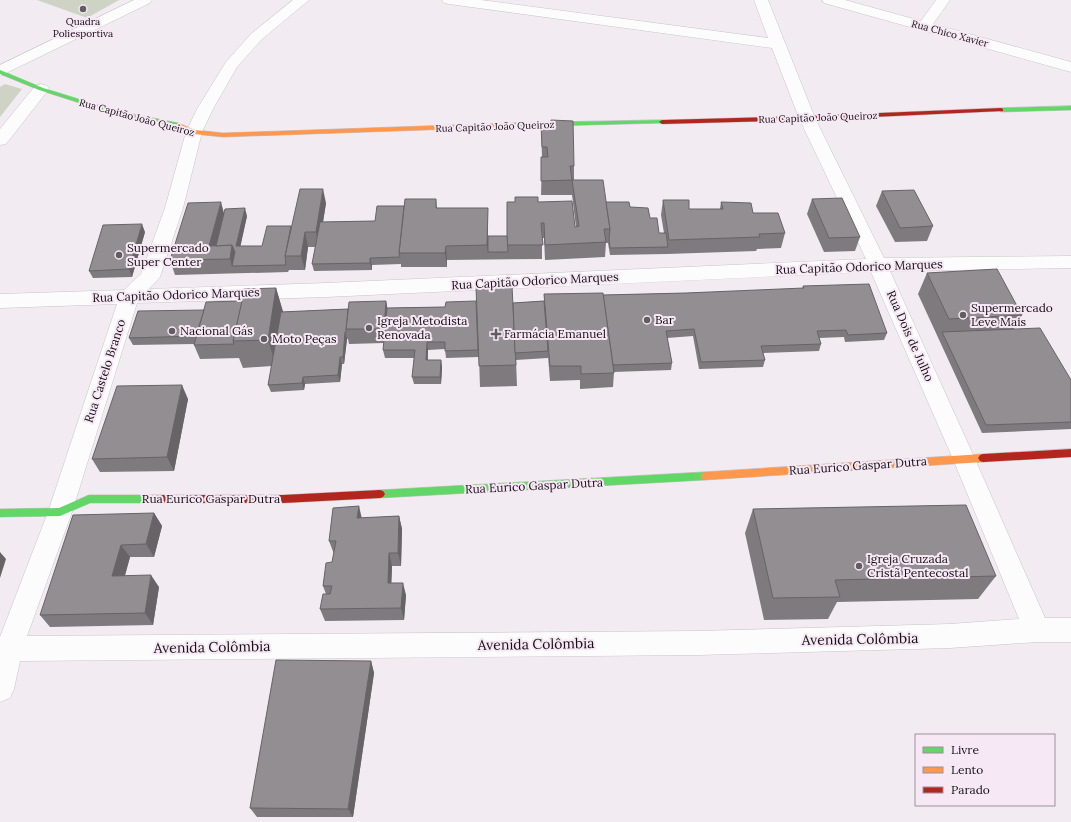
<svg xmlns="http://www.w3.org/2000/svg" width="1071" height="822" font-family="Lora,serif">
<style>
.green{fill:#cfd3c5}
.lines{fill:none;stroke-linecap:round;stroke-linejoin:round}
.street-casing{stroke:#c8c3c8;stroke-width:1}
.fast-casing{stroke:#c8c3c8;stroke-width:1}
.slow-casing{stroke:#c8c3c8;stroke-width:1}
.jam-casing{stroke:#c8c3c8;stroke-width:1}
.street{fill:#fdfcfd;fill-rule:evenodd}
.fast{fill:#63d668;fill-rule:evenodd}
.slow{fill:#ff974d;fill-rule:evenodd}
.jam{fill:#b3261e;fill-rule:evenodd}
.wall{fill:#7e7a7e}
.shaded-wall{fill:#676366}
.building{fill:#938e92;stroke:#676366}
.poi-dot{fill:#625d62;stroke:#f6e8f4;stroke-width:1.5}
.labels{text-anchor:middle;stroke-width:4;stroke-linejoin:round;paint-order:stroke}
.far-poi-label{font-size:10px;fill:#151015;stroke:#f6e8f4}
.far-street-label{font-size:10px;fill:#151015;stroke:#f6e8f4}
.poi-label{font-size:12px;fill:#151015;stroke:#f6e8f4;text-anchor:start}
.street-label{font-size:12px;fill:#151015;stroke:#f6e8f4}
.near-street-label{font-size:14px;fill:#151015;stroke:#f6e8f4}
</style>
<rect width="100%" height="100%" fill="#f2ecf2"/>
<g class="green">
<path d="M37,0H119L87,18Z"/>
<path d="M5,84L22,89L0,117V87Z"/>
</g>
<g class="lines">
<defs>
<g id="street">
<path d="M134,0H152L150,3L0,76V65Z"/>
<path d="M293,0H309L261,40L237,67L213,109L202,132L183,208L160,277L149,289L326,283L866,259L799,118L772,48L449,4L444,3L442,0H481L768,38L754,0H768L815,118L884,258L1071,256V268L890,271L975,459L1045,618H1071V642H1037L950,648L698,655L20,661L14,689L10,698L0,702V637L48,512L117,304L0,308V294L124,290L141,274L165,208L186,132L197,109L226,62L251,34ZM871,272L953,459L1019,619L950,624L698,631L27,636L72,512L137,303L326,297Z"/>
<path d="M822,0H845L921,21L936,0H950L933,24L1071,62V72L824,3Z"/>
<path d="M41,84L47,86L49,89L6,144L0,145V129L35,86Z"/>
</g>
<g id="fast">
<path d="M0,70L43,88L114,110L178,123L181,125L178,127L111,113L39,90L0,74Z"/>
<path d="M1071,106V110L1001,112L998,110L1001,108Z"/>
<path d="M662,120L664,121V123L511,127L508,125L511,123Z"/>
<path d="M705,472L708,473L710,476L708,479L705,480L380,498L377,497L375,494L377,491L380,490Z"/>
<path d="M89,495H153L156,496L158,499L156,502L153,503H90L60,516L0,517V509L59,508Z"/>
</g>
<g id="slow">
<path d="M178,123L195,130L223,133L511,123L514,125L511,127L223,137L194,134L176,126V124Z"/>
<path d="M983,454L986,455L988,458L986,461L983,462L705,480L702,479L700,476L702,473L705,472Z"/>
</g>
<g id="jam">
<path d="M1001,108L1003,109V111L807,120L662,124L659,122L662,120L807,116Z"/>
<path d="M1071,449V457L983,462L980,461L978,458L980,455L983,454Z"/>
<path d="M380,490L383,491L385,494L383,497L380,498L283,503H153L150,502L148,499L150,496L153,495H283Z"/>
</g>
</defs>
<use href="#street" class="street-casing"/>
<use href="#fast" class="fast-casing"/>
<use href="#slow" class="slow-casing"/>
<use href="#jam" class="jam-casing"/>
<use href="#street" class="street"/>
<use href="#fast" class="fast"/>
<use href="#slow" class="slow"/>
<use href="#jam" class="jam"/>
</g>
<g class="wall">
<path d="M541,124L574,166V180L606,202L630,207L650,218L659,233H664L661,215L663,200L689,209H720L721,202L753,213L785,233L781,248L757,249L756,251L667,254L610,255L608,243H606L605,257L545,260L544,238H542V259L447,260V267H401V264L372,265V270L314,271L312,264L316,247H308L305,270H289L288,272L175,275L170,260L247,216L240,246H262L326,203L323,222L375,221L404,206L436,199L437,208L488,222V236H507L538,202L575,227H576L572,195V181V195H541L542,157Z"/>
<path d="M882,191L933,226L927,241L895,242L876,206Z"/>
<path d="M812,199L860,237L855,251L824,252L807,214Z"/>
<path d="M145,232L132,277L93,278L89,271Z"/>
<path d="M927,273L1022,315L1014,329L1071,380V429L982,433L918,294Z"/>
<path d="M803,286L887,333L884,340L845,342L844,337L819,338L821,344L819,351L763,353L765,360L763,367L699,369L693,336L667,338L672,363L671,370L614,372L613,387L580,389V380L550,381L548,356V358L516,360L517,386L480,387L479,357L446,358L445,349L428,350V360H441L442,368L441,384H414L412,377L414,358H385L383,350L384,343L349,344L348,339H347L344,364H342L340,382L305,384L304,390L271,392L268,385L272,366L243,368L239,358L200,359L194,345V344L133,345L129,338L204,310L242,301L276,288L283,312L348,309L386,301L387,308L445,307L544,301V294L603,295L686,293L802,289Z"/>
<path d="M188,399L174,471L100,472L92,459Z"/>
<path d="M753,509L996,576L978,599L837,602L828,619L764,620L745,533Z"/>
<path d="M154,513L162,526L154,557H130L125,576L159,587L153,625L50,627L40,615Z"/>
<path d="M399,516L402,529L401,566H392L391,583L406,595L404,620L325,621L320,609L326,594L323,586L332,562L334,554L329,541L362,518Z"/>
<path d="M371,661L374,673L353,817H257L250,808Z"/>
</g>
<g class="shaded-wall">
<path d="M323,189L326,203L319,247L316,232Z"/>
<path d="M221,202L225,217L216,256L209,246Z"/>
<path d="M245,208L247,216L239,253L236,246Z"/>
<path d="M488,208V252L487,245Z"/>
<path d="M142,224L145,232L132,277L129,269Z"/>
<path d="M305,232L308,247L305,270L301,256Z"/>
<path d="M232,245L237,260L232,266L230,259Z"/>
<path d="M446,246L447,260V267L445,253Z"/>
<path d="M370,258L372,265V270L370,263Z"/>
<path d="M276,288L284,315L276,366L268,340Z"/>
<path d="M386,301L389,316L386,343L384,329Z"/>
<path d="M345,332L347,339L344,364L343,357Z"/>
<path d="M427,342L428,350L427,368L426,360Z"/>
<path d="M340,357L342,364L340,382L338,375Z"/>
<path d="M441,360L442,368L441,384L440,377Z"/>
<path d="M303,377L305,384L304,390L302,383Z"/>
<path d="M182,385L188,399L174,471L167,457Z"/>
<path d="M359,506L362,519L357,518Z"/>
<path d="M154,513L162,526L154,557L146,544Z"/>
<path d="M399,516L402,529L401,566L398,553Z"/>
<path d="M121,545L130,557L121,588L112,576Z"/>
<path d="M0,552L6,559L0,578Z"/>
<path d="M389,553L392,566L391,596L388,583Z"/>
<path d="M151,575L159,587L153,625L145,613Z"/>
<path d="M403,583L406,595L404,620L401,608Z"/>
<path d="M371,661L374,673L353,817L348,809Z"/>
</g>
<g class="building">
<path d="M551,120L573,121L574,166H570L572,180L541,181V157H548L547,147H542L541,124H551Z"/>
<path d="M572,180H603L610,229H604L606,242L545,245L544,223H541L543,245H507V202H515V197H538V202L572,201L575,227L579,226Z"/>
<path d="M300,189H323L316,232H305L301,256H285Z"/>
<path d="M914,190L933,226L900,228L882,191Z"/>
<path d="M842,198L860,237L829,238L812,199Z"/>
<path d="M405,199H436V208H488L487,245L446,246L445,253H399Z"/>
<path d="M663,200H689V209H723L721,202L751,203L753,213H778L785,233L759,234L760,237L669,240Z"/>
<path d="M221,202L209,246L232,245L230,259L170,260L188,203Z"/>
<path d="M606,202H629L630,207L648,208L650,218H657L659,233H666L668,247L610,248L609,239L610,229Z"/>
<path d="M377,206H404L399,253L400,257L370,258V263L312,264L320,222L375,221Z"/>
<path d="M245,208L236,246H262L267,226H291L285,256L286,265L232,266L235,252L232,245L216,246L225,209Z"/>
<path d="M142,224L129,269L89,271L103,225Z"/>
<path d="M488,236H507L508,252H488Z"/>
<path d="M997,269L1022,315L949,319L927,273Z"/>
<path d="M869,284L887,333L848,335L846,330L817,331L821,344L761,346L765,360L701,362L694,329L666,331L672,363L613,365L603,295L686,293L804,288L803,286Z"/>
<path d="M512,286L516,365L479,366L476,287Z"/>
<path d="M276,288L268,340L233,341L244,289Z"/>
<path d="M603,293L614,373L581,374V366H550L544,294Z"/>
<path d="M242,301L233,341L234,344L194,345L206,302Z"/>
<path d="M386,301L384,329H346L349,302Z"/>
<path d="M476,301L478,350L445,351V342H427L426,360H441L440,377H412L415,350H383L387,308L445,307L446,302Z"/>
<path d="M544,301L548,351L515,353L513,303Z"/>
<path d="M348,309L346,329V332H345L343,357H340L338,375L303,377L302,383L268,385L281,312Z"/>
<path d="M204,310L196,336L129,338L138,311Z"/>
<path d="M1040,328L1071,380V422L986,425L942,332Z"/>
<path d="M182,385L167,457L92,459L117,386Z"/>
<path d="M966,505L996,576L835,580L840,597L773,598L753,509Z"/>
<path d="M359,506L357,518L399,516L398,553H389L388,583H403L401,608L320,609L323,594H330L332,586H323L326,563L332,562L336,541H329L333,508Z"/>
<path d="M154,513L146,544L121,545L112,576L151,575L145,613L40,615L73,515Z"/>
<path d="M276,660L371,661L348,809L250,808Z"/>
</g>
<g class="poi-dot">
<circle cx="83" cy="9" r="4"/>
<circle cx="119" cy="255" r="4"/>
<circle cx="963" cy="315" r="4"/>
<circle cx="647" cy="320" r="4"/>
<circle cx="369" cy="328" r="4"/>
<circle cx="172" cy="331" r="4"/>
<path d="M494 328h4v4h4v4h-4v4h-4v-4h-4v-4h4z"/>
<circle cx="264" cy="339" r="4"/>
<circle cx="859" cy="566" r="4"/>
</g>
<g class="labels">
<g class="far-poi-label">
<text x="83" y="25">Quadra<tspan x="83" dy="12">Poliesportiva</tspan></text>
</g>
<g class="far-street-label">
<text transform="translate(950 33) rotate(15)" y="4">Rua Chico Xavier</text>
<text transform="translate(137 117) rotate(15)" y="4">Rua Capitão João Queiroz</text>
<text transform="translate(818 117) rotate(-2)" y="4">Rua Capitão João Queiroz</text>
<text transform="translate(495 126) rotate(-2)" y="4">Rua Capitão João Queiroz</text>
</g>
<g class="poi-label">
<text x="127" y="252">Supermercado<tspan x="127" dy="14">Super Center</tspan></text>
<text x="971" y="312">Supermercado<tspan x="971" dy="14">Leve Mais</tspan></text>
<text x="655" y="324">Bar</text>
<text x="377" y="325">Igreja Metodista<tspan x="377" dy="14">Renovada</tspan></text>
<text x="180" y="335">Nacional Gás</text>
<text x="504" y="338">Farmácia Emanuel</text>
<text x="272" y="343">Moto Peças</text>
<text x="867" y="563">Igreja Cruzada<tspan x="867" dy="14">Cristã Pentecostal</tspan></text>
</g>
<g class="street-label">
<text transform="translate(859 267) rotate(-2)" y="4">Rua Capitão Odorico Marques</text>
<text transform="translate(535 281) rotate(-3)" y="4">Rua Capitão Odorico Marques</text>
<text transform="translate(176 295) rotate(-2)" y="4">Rua Capitão Odorico Marques</text>
<text transform="translate(910 336) rotate(66)" y="4">Rua Dois de Julho</text>
<text transform="translate(105 371) rotate(-72)" y="4">Rua Castelo Branco</text>
<text transform="translate(858 466) rotate(-4)" y="4">Rua Eurico Gaspar Dutra</text>
<text transform="translate(534 486) rotate(-3)" y="4">Rua Eurico Gaspar Dutra</text>
<text x="211" y="503">Rua Eurico Gaspar Dutra</text>
</g>
<g class="near-street-label">
<text transform="translate(860 639) rotate(-1)" y="5">Avenida Colômbia</text>
<text transform="translate(536 644) rotate(-1)" y="5">Avenida Colômbia</text>
<text transform="translate(212 647) rotate(-1)" y="5">Avenida Colômbia</text>
</g>
</g>
<rect x="915" y="734" width="140" height="72" fill="#f6e8f4" stroke="#9c929b"/>
<rect x="923" y="747" width="20" height="6" fill="#63d668" stroke="#9c929b"/>
<text x="951" y="754" font-size="12" fill="#151015">Livre</text>
<rect x="923" y="767" width="20" height="6" fill="#ff974d" stroke="#9c929b"/>
<text x="951" y="774" font-size="12" fill="#151015">Lento</text>
<rect x="923" y="787" width="20" height="6" fill="#b3261e" stroke="#9c929b"/>
<text x="951" y="794" font-size="12" fill="#151015">Parado</text>
</svg>
